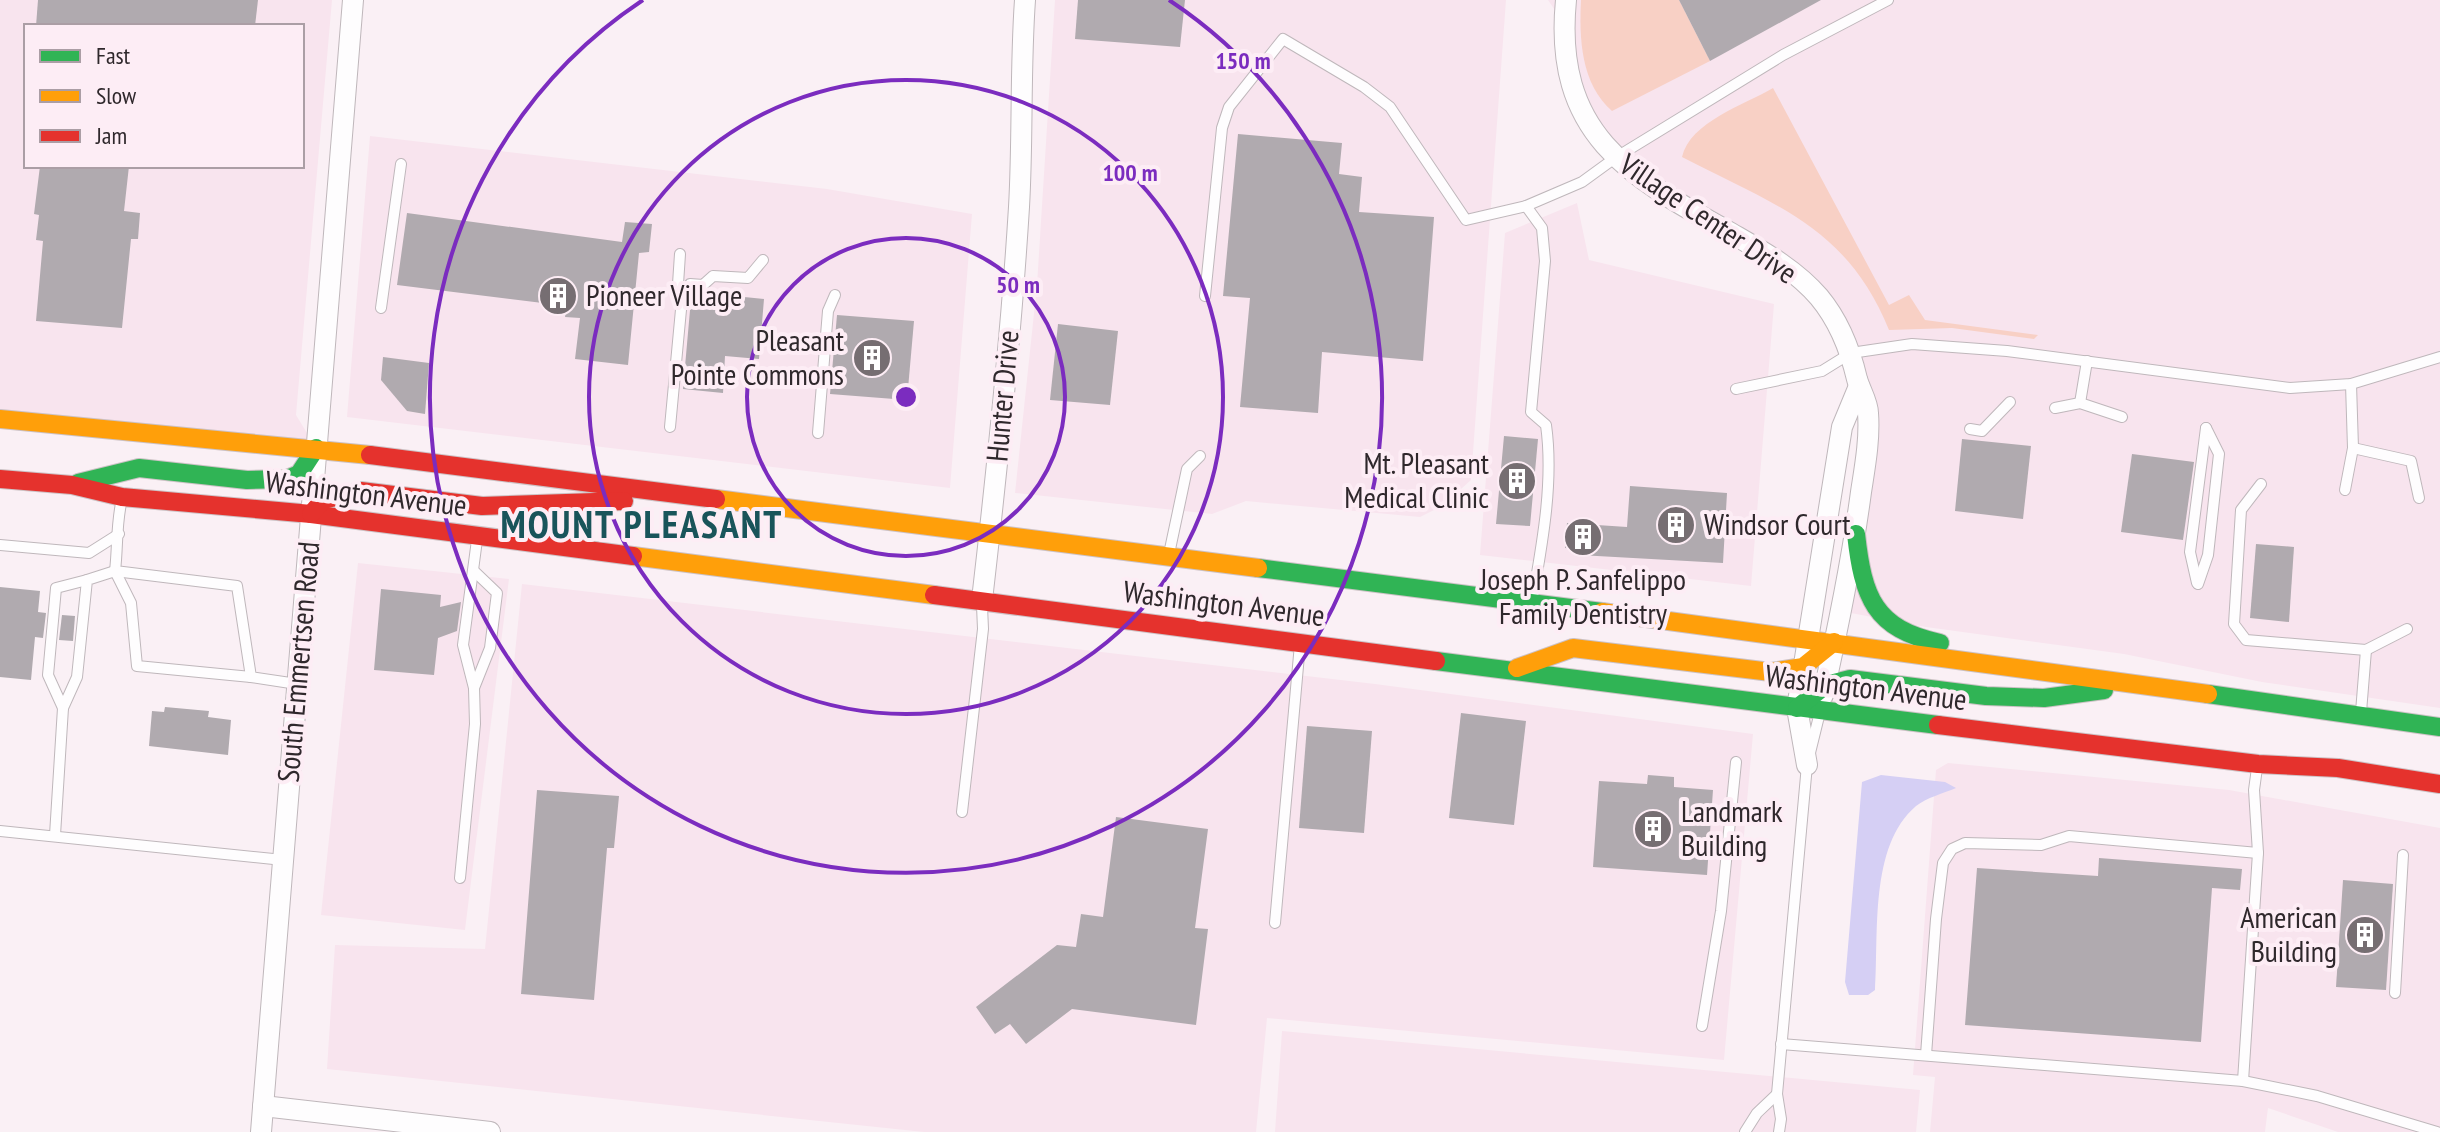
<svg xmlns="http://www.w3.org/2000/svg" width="2440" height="1132" font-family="'PT Sans Narrow',sans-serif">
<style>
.built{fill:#f8e4ee;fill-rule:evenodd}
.green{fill:#f8d0c5}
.water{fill:#d5cff4}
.building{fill:#b0aaaf}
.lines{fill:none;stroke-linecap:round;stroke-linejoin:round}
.lane-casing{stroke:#bfb7bb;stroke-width:12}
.street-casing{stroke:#bfb7bb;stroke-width:22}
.fast-casing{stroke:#ccc2c5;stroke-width:20}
.slow-casing{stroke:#ccc2c5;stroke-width:20}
.jam-casing{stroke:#ccc2c5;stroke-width:20}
.lane{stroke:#fefdfe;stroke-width:10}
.street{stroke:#fefdfe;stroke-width:20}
.fast{stroke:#30b455;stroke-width:18}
.slow{stroke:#ff9f0a;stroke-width:18}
.jam{stroke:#e5322d;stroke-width:18}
.ring{fill:none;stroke:#7b2cbf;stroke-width:4}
.labels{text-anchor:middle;stroke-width:8;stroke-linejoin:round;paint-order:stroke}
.street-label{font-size:30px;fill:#2f282c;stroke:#fdedf5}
.poi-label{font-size:30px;fill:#2f282c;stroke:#fdedf5;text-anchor:start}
.district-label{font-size:38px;font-weight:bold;letter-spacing:2px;fill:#19545a;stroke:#fdedf5}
.centre{fill:#7b2cbf;stroke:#fdedf5;stroke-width:4}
.ring-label{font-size:24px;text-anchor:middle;font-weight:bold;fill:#7b2cbf;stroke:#fdedf5;stroke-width:8;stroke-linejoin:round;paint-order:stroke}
</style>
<rect width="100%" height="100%" fill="#faf0f5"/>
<g class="built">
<path d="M0,0H332L296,415L316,448L0,419ZM26,26H302V166H26Z"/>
<path d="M1055,0H1506L1471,480L1442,506L1420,517L1246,501L1212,514L1015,493L1037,285Z"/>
<path d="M1548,0H2440V708L2262,682L2124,654L1926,627L1840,611L1868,410L1819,297L1598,137L1563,22Z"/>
<path d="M370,136L827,189L972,214L950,488L347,417Z"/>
<path d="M1577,203L1589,260L1774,304L1751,586L1480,555L1505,233Z"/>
<path d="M358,563L509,579L465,930L321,915Z"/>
<path d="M522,584L1375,684L1753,734L1724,1060L1267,1018L1256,1132H924L327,1069L335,945L485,949Z"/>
<path d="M1948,763L2229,790L2440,828V1132H2338L2268,1108L2265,1132H1930L1935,1077L1913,1075L1936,770Z"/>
<path d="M1282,1031L1920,1090L1916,1132H1275Z"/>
</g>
<g class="green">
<path d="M1581,0H1679L1710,61L1612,111C1581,84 1579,39 1581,0Z"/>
<path d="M1773,88L1889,305L1909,295L1925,320L2038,335L2034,339L1952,328L1889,330C1847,226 1774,205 1682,157C1690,122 1744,105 1773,88Z"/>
</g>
<path class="water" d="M1881,775L1945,782L1956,788C1944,793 1926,798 1916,806C1869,846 1879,934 1875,990L1868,995H1849L1845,982L1862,782Z"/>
<g class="building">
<path d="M38,0H258L255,26H36Z"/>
<path d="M1078,0H1185L1180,47L1075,39Z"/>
<path d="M1679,0H1821L1710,61Z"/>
<path d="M1238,134L1342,143L1339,174L1362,177L1359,212L1434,217L1423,361L1322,352L1318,413L1240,407L1250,298L1223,296Z"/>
<path d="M40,166H129L124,211L140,213L138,239H131L122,328L36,321L43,241L36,240L39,215L34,214Z"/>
<path d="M407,213L622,242L625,222L652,224L649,252L639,253L628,365L575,359L580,318L565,317L567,306L397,285Z"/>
<path d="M695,292L764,299L759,359L725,356L723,393L683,389L691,299Z"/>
<path d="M837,315L914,321L907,400L830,394Z"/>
<path d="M1058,324L1118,331L1110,405L1050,400Z"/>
<path d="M383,357L429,363L425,414L407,411L381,380Z"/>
<path d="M1504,436L1538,439L1530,526L1496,524Z"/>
<path d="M1962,439L2031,446L2023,519L1955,511Z"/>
<path d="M2132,454L2194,462L2183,540L2121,532Z"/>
<path d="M1630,486L1727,493L1723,563L1579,555V549L1565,548L1567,523L1627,527Z"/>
<path d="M2256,544L2294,547L2289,622L2250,618Z"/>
<path d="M0,587L40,591L38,612L46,613L43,638L35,637L31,680L0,677Z"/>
<path d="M381,589L441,595L440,607L461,602L457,631L438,638L434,675L374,670Z"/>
<path d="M62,615L75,616L73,641L59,640Z"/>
<path d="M165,707L209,711L208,717L231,720L228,755L149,746L152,711L164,712Z"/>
<path d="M1461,713L1526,721L1514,825L1449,818Z"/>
<path d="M1307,726L1372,731L1364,833L1299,828Z"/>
<path d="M1648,775L1674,777V787L1713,790L1707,875L1593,867L1599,781L1647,784Z"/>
<path d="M537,790L619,796L614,848H607L594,1000L521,994Z"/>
<path d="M1116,817L1208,829L1195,928L1208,929L1196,1025L1072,1009L1026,1044L1010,1024L995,1034L976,1007L1057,945L1076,947L1081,914L1103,917Z"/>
<path d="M2099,858L2242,869L2240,890L2212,888L2201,1042L1965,1025L1977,868L2098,876Z"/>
<path d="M2343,880L2393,884L2386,990L2336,987Z"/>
</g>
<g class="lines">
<defs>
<g id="lane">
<path d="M1526,206L1542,228L1545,261L1531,412L1546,425C1554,482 1542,545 1532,602"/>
<path d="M680,254L678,284L682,299"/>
<path d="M1205,296L1222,128L1229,107L1283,39L1364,87L1390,107L1466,220L1526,206L1582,182L1615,158L1783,55L1888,0"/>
<path d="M381,308L401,164"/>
<path d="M1736,389L1822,371L1851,353L1912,344L2007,351L2290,388L2351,384L2440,357"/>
<path d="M2080,403L2087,361"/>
<path d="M2055,408L2080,403L2122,417"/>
<path d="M670,427L682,299L690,284L703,285L713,276L748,278L763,260"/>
<path d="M1970,429L1982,431L2010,402"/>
<path d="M818,433L828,311L835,295"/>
<path d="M2353,448L2411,461L2419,498"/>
<path d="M2261,484L2241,510L2234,624L2246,640L2366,650L2407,629"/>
<path d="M2345,490L2353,448L2351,384"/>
<path d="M122,499C116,523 118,546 115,571L237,586L251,677L297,684"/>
<path d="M0,545L89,553L119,534"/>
<path d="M1169,554L1187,469L1200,456"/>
<path d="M2197,583L2190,552L2206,428"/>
<path d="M2198,584L2208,555L2219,454L2206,428"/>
<path d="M474,688L490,648L497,593L474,571"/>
<path d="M63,708L48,675L56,588L87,580"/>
<path d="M2361,712L2366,650"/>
<path d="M962,812L983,629L982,606"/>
<path d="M0,831L283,860"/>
<path d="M55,835L63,708L77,677L87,580L115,571L131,603L137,666L251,677"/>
<path d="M460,878L475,724L474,688L463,645L477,540"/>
<path d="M1275,923L1300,644"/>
<path d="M2395,993L2403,855"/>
<path d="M1702,1026L1721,911L1736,762"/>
<path d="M1781,1044L2243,1081L2317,1096L2437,1132"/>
<path d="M1926,1055L1936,919L1943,863L1952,849L1965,843L2041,845L2069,836L2258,853"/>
<path d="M2243,1081L2258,853L2254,790L2257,768"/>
<path d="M1745,1132L1757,1113L1777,1094"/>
<path d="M1779,1132L1781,1119L1777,1094L1807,765L1820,712"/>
</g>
<g id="street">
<path d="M1566,0C1553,133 1628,176 1731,233C1762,251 1795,269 1819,297C1839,321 1850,349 1857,379C1860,390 1868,402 1868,413C1870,439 1865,466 1861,492C1852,560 1838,628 1823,695"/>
<path d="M982,600C997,470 1011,338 1019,207C1023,138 1020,69 1025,0"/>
<path d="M1807,765L1797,708L1842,427L1859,386"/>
<path d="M263,1106L490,1132"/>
<path d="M261,1132L353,0"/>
</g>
<g id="fast">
<path d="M78,483L139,468L247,480L287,479L299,474L316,448"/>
<path d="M1856,534C1863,597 1874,629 1940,643"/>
<path d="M1258,568L1602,612"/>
<path d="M1436,661L1938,725"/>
<path d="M2208,694L2440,727"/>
<path d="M1797,708L1826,685L1850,679L1986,696L2044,698L2104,690"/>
</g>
<g id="slow">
<path d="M0,419L370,455"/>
<path d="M716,499L1258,568"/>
<path d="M633,556L934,595"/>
<path d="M1602,612L2208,694"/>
<path d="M1517,668L1573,648L1771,672L1803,667L1834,642"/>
</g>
<g id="jam">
<path d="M370,455L716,499"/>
<path d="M0,479L72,485L122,497L311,514L633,556"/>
<path d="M311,514L323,500L361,491L482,506L624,501"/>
<path d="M934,595L1436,661"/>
<path d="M1938,725L2258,764L2338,768L2440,784"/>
</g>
</defs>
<use href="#lane" class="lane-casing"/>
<use href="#street" class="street-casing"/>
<use href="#fast" class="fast-casing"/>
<use href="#slow" class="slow-casing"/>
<use href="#jam" class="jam-casing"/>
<use href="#lane" class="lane"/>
<use href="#street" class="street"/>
<use href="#fast" class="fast"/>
<use href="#slow" class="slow"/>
<use href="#jam" class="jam"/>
</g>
<g class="ring">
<circle cx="906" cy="397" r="159"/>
<circle cx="906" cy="397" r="317"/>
<path d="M1169 0A476 476 0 1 1 643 0"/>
</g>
<defs>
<symbol id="building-disc" viewBox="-11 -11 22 22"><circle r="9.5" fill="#766e72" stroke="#fdedf5"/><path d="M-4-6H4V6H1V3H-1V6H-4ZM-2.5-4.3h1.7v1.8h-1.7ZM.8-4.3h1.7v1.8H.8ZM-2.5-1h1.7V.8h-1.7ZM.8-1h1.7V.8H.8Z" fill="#fff"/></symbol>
</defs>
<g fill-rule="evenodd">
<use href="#building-disc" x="536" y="274" width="44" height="44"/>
<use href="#building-disc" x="850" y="336" width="44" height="44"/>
<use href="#building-disc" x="1495" y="459" width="44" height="44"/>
<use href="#building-disc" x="1654" y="503" width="44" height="44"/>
<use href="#building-disc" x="1561" y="515" width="44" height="44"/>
<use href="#building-disc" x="1631" y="807" width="44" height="44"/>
<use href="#building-disc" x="2343" y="913" width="44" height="44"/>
</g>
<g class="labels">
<g class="street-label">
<text transform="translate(1708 219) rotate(34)" y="10">Village Center Drive</text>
<text transform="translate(1003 396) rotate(-85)" y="10">Hunter Drive</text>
<text transform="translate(366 494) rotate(7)" y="10">Washington Avenue</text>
<text transform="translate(1224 604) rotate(7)" y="10">Washington Avenue</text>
<text transform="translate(299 662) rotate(-85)" y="10">South Emmertsen Road</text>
<text transform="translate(1866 688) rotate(7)" y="10">Washington Avenue</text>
</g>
<g class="poi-label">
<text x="586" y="306">Pioneer Village</text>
<text x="844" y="351" text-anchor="end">Pleasant<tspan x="844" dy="34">Pointe Commons</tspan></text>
<text x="1489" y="474" text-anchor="end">Mt. Pleasant<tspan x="1489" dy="34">Medical Clinic</tspan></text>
<text x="1704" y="535">Windsor Court</text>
<text x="1583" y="590" text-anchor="middle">Joseph P. Sanfelippo<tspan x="1583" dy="34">Family Dentistry</tspan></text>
<text x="1681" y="822">Landmark<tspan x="1681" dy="34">Building</tspan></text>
<text x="2337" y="928" text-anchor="end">American<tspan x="2337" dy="34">Building</tspan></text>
</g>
<g class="district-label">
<text x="642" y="538">MOUNT PLEASANT</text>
</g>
</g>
<circle cx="906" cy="397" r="12" class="centre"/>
<g class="ring-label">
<text x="1243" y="69">150 m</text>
<text x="1130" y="181">100 m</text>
<text x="1018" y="293">50 m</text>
</g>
<rect x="24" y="24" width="280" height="144" fill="#fdedf5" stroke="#ab9ea5" stroke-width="2"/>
<rect x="40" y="50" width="40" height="12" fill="#30b455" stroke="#ab9ea5" stroke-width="2"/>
<text x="96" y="64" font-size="24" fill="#2f282c">Fast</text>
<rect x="40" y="90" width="40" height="12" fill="#ff9f0a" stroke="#ab9ea5" stroke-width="2"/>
<text x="96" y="104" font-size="24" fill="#2f282c">Slow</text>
<rect x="40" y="130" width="40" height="12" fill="#e5322d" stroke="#ab9ea5" stroke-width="2"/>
<text x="96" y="144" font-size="24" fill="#2f282c">Jam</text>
</svg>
